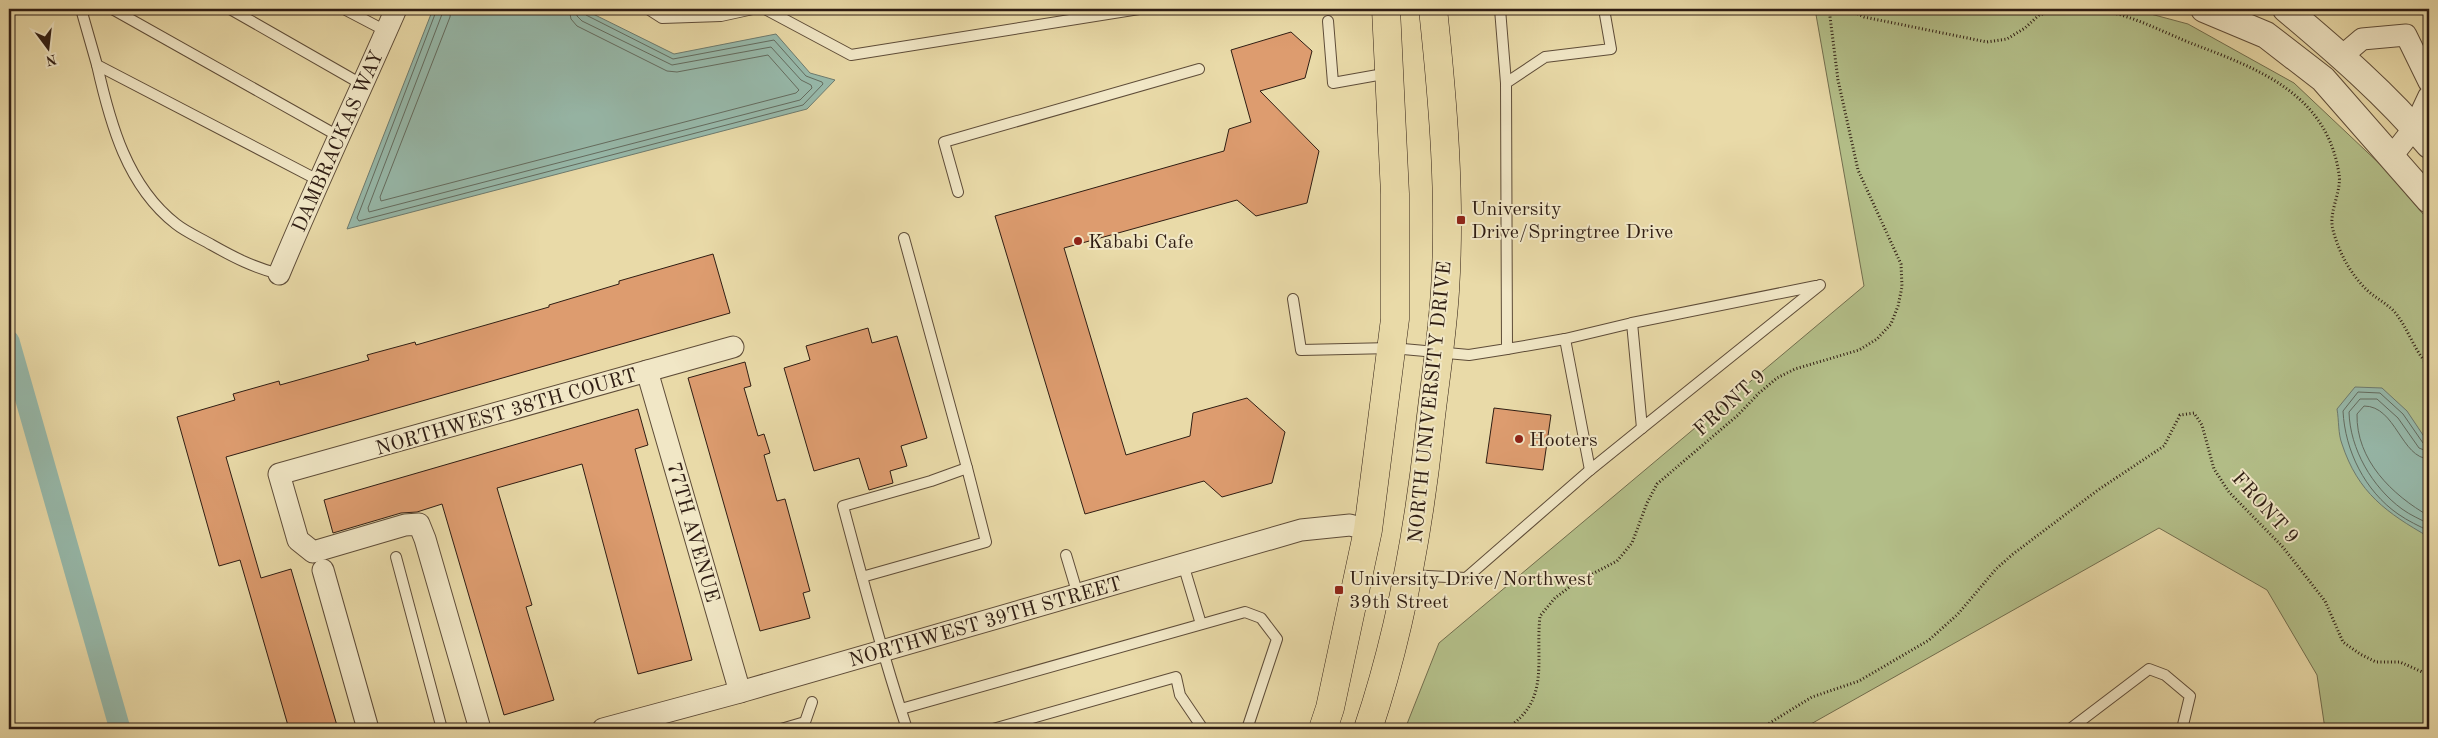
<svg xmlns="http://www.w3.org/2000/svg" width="2438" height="738" font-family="'Old Standard TT',serif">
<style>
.green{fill:#b4c08a;stroke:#726e4e}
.water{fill:#97baac;stroke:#6d7b6f}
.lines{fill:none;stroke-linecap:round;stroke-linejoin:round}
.shore{stroke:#636c60;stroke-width:1}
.canal{stroke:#97baac;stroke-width:21}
.building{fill:#dd9c6f;stroke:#2f1d13}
.service-casing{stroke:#5e4c38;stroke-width:12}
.minor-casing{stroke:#5e4c38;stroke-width:23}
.tertiary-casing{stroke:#5e4c38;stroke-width:28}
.primary-casing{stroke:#2f1d13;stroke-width:29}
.path{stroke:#2f1d13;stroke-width:3;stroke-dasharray:1 2.5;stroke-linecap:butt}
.service{stroke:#f1e7c6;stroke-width:10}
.minor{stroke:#f1e7c6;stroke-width:21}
.tertiary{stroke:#f1e7c6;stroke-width:26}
.primary{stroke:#e9daa8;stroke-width:28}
.poi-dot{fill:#8f2418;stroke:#f1e7c6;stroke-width:2}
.labels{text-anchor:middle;stroke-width:4;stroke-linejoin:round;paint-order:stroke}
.street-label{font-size:20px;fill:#2f1d13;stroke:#f1e7c6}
.poi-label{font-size:20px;fill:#2f1d13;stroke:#f1e7c6;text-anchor:start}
</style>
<rect width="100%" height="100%" fill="#e9daa8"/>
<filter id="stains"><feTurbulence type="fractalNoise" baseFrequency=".004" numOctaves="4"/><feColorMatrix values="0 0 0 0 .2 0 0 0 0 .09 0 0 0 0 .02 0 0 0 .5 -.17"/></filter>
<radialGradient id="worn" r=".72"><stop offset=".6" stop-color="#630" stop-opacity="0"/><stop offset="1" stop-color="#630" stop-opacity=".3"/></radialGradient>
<path class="green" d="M1815,9H2132L2188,24L2294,83L2384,168L2429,221V729H2325L2317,675L2267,590L2159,528L1802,729H1405L1439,643L1864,286Z"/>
<g class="water">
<path d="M433,9H583L674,54L776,34L810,73L835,80L807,109L347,229Z"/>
<path d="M2355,387L2382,388L2407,411L2429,444V537C2387,513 2358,493 2342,444C2338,434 2339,420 2337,409Z"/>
</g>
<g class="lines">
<g class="shore">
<path d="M437,9L357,218L359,221L803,105L823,84L822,82L806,76L774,40L673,59L586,15L582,9"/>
<path d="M444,9L368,208L369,212L800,100L812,88L811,85L801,80L771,47L672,65L582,21L577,16L576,9"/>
<path d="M451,9L450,17L380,197L381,201L796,93L799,90L768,55L677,72L667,71L577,26L571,19L569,9"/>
<path d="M2429,445L2423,443L2403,414L2380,393L2358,392L2343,411C2345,451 2365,491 2398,514C2408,521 2419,526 2429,531"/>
<path d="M2429,452L2419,448L2398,418L2377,399H2360L2349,412C2350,449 2372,487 2402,509C2410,515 2420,519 2429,524"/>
<path d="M2429,459C2401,458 2396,406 2364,406L2357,414C2356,460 2392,495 2429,516"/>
</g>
<path class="canal" d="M9,341L120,729"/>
</g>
<g class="building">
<path d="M1291,32L1312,51L1305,78L1260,91L1319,151L1307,203L1256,216L1237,200L1064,248L1126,455L1190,436L1193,413L1247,398L1285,432L1272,483L1222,497L1204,481L1085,514L995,216L1224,151L1229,129L1251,122L1231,50Z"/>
<path d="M713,254L730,313L226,457L261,578L291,569L338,729H289L240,560L219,566L177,417L235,400L233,394L279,381L280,385L369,360L367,355L415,342L416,345L549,307V305L619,284V281Z"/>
<path d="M868,328L872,343L897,336L927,438L901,446L907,466L890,471L893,483L869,490L859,458L814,471L784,368L810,360L806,346Z"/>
<path d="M745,362L751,386L744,388L758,436L764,434L770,453L764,455L777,501L785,499L810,591L803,593L810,618L760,631L688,378Z"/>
<path d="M1494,408L1551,415L1543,470L1486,463Z"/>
<path d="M638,409L648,445L635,449L692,660L638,674L582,464L497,488L532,605L526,607L554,700L504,715L442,504L417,512L401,513L333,533L324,500Z"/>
</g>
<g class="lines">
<defs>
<g id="service">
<path d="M81,9L97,65L318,180"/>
<path d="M115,9L114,10L340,137"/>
<path d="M230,9L363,85"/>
<path d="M344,9L386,31"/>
<path d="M648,9L662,18L721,16L753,9"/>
<path d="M765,9L851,55L1139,9"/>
<path d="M1500,9L1506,83"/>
<path d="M1328,21L1333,83L1389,73"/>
<path d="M97,65C110,123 127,186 176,224C186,232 200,238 212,245C235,258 253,267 279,274"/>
<path d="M958,192L944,142L1199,69"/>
<path d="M904,238L967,468"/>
<path d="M1293,299L1301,350L1392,348L1469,355L1507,349L1506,83L1545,57L1611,49L1604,9"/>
<path d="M1632,323L1642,428L1820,285"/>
<path d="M1565,339L1590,470L1642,428"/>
<path d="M1507,349L1565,339L1632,323L1816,286"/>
<path d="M1066,555L1078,595"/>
<path d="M396,557L442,729"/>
<path d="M1183,564L1201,624"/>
<path d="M1409,575L1466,578L1590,470"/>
<path d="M862,577L986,542L967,468L931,481L843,506C863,581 883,656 907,729"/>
<path d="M901,709L1245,612L1261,618L1277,639L1247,729"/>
<path d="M781,729L805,722L812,702"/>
<path d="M993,729L1176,677L1180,695L1203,729"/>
<path d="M2070,729L2149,669L2165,675L2190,696L2182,729"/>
</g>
<g id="minor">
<path d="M2342,56L2362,39L2406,35L2429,82"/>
<path d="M2392,156L2414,128L2429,96"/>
<path d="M279,274C316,185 357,98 396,9"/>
<path d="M647,371L740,692"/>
<path d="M323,570L368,729"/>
<path d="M480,729L425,539L419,524L405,525L313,552L298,540L279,474L733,347"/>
<path d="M603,729L740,692L1301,530L1350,525L1368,530"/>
</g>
<g id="tertiary">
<path d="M2204,9L2266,35L2323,79L2429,200"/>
<path d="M2286,9C2336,51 2387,95 2429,145"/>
</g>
<g id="primary">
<path d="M1323,729L1330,708L1368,530L1395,319V194L1386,9"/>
<path d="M1368,729C1400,634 1418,534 1429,434C1434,387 1442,339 1445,291C1451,197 1443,102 1433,9"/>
</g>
</defs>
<use href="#service" class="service-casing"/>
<use href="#minor" class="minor-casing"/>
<use href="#tertiary" class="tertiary-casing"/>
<use href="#primary" class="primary-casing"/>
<g class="path">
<path d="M1848,9L1864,17L1987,42L2007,39L2025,28L2039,15L2059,9"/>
<path d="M2089,9C2125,11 2160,31 2193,44C2259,69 2327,94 2339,174C2342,192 2328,212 2333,230C2339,253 2351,275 2368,291C2378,300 2390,305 2397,315C2409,331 2415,352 2429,366"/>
<path d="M1506,729C1551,700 1535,662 1540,616L1555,598L1575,583L1617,561L1632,543L1647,503L1657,484L1738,415L1759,393L1777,378L1795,369L1859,350L1877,339L1891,324L1898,306L1902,287L1901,264L1858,170L1838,80L1829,9"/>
<path d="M1760,729L1812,697L1859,681L1929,640L1958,614L1996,569L2013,554L2098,490L2164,446L2180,415L2194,413L2202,425L2214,469L2229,492L2282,546L2325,601L2343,642L2360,654L2376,662H2400L2429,675"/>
</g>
<use href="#service" class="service"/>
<use href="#minor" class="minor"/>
<use href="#tertiary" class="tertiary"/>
<use href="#primary" class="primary"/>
</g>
<g class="poi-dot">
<rect x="1456" y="215" width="10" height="10" rx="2.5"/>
<circle cx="1078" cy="241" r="5"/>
<circle cx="1519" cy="439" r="5"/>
<rect x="1334" y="585" width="10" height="10" rx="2.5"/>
</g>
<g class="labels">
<g class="street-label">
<text transform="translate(337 141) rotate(-66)" y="7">DAMBRACKAS WAY</text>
<text transform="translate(1429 402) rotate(-84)" y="7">NORTH UNIVERSITY DRIVE</text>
<text transform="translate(1729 402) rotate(-42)" y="7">FRONT 9</text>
<text transform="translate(506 411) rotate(-16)" y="7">NORTHWEST 38TH COURT</text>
<text transform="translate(2266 507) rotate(48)" y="7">FRONT 9</text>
<text transform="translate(694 532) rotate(74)" y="7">77TH AVENUE</text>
<text transform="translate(985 621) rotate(-16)" y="7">NORTHWEST 39TH STREET</text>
</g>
<g class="poi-label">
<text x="1471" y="215">University<tspan x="1471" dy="23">Drive/Springtree Drive</tspan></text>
<text x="1088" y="248">Kababi Cafe</text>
<text x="1529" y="446">Hooters</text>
<text x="1349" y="585">University Drive/Northwest<tspan x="1349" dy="23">39th Street</tspan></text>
</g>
</g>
<rect width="2438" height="738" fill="none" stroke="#e9daa8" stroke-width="30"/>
<rect x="10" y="10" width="2418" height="718" fill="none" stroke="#2f1d13" stroke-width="2.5"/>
<rect x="15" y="15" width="2408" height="708" fill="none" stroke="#2f1d13"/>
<g transform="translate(48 48) rotate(165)" stroke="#f1e7c6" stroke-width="4" paint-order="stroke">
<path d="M0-4L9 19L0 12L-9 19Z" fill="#2f1d13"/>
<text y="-8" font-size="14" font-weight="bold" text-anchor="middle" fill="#2f1d13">N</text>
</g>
<rect width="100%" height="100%" filter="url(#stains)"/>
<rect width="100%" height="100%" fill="url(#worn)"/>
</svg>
